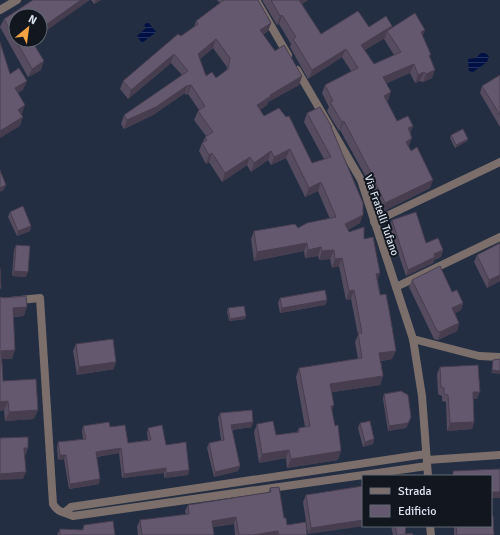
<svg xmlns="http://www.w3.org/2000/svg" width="500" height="535" font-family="Signika,sans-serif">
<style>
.water{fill:url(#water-rules)}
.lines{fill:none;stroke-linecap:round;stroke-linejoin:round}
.minor{stroke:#7c6f6b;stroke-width:8}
.wall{fill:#564c5f;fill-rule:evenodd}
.shaded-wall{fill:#463e4e}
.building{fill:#64586f;stroke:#463e4e;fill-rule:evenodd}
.labels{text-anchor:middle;stroke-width:4;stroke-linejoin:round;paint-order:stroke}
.street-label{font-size:11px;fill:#dce4f1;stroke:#11161f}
</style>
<defs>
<pattern id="water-rules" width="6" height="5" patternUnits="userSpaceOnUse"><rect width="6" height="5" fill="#001044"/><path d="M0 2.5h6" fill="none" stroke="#25335f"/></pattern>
</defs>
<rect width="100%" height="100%" fill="#232e42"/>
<g class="water">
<path d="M148,22L156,32L142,43L137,36L146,28L144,25Z"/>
<path d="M481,53H485L489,56L487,62L473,72L469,71L468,59L476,58Z"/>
</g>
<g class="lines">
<g class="minor">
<path d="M256,0L288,55"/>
<path d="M0,10L17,0"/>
<path d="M297,70L361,180L413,339L422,396L428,476"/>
<path d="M374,222L500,162"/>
<path d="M396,287L500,237"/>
<path d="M0,302L40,298L53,504C59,514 64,511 73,516L427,466"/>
<path d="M413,339L479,356L500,357"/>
<path d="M427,460L500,455"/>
<path d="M65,512L71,507L426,454"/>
<path d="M430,526L431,535"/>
</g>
</g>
<g class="wall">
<path d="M91,0H101L94,4Z"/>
<path d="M217,0H258L271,23L268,31L263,35L275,51L302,76L299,85L268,102L267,105L260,110L264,116L312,163L324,159L304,122L307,113L332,127L331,129L360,223L348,230L349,232L364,239L378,281L392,359L381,361L383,376L380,385L332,392V411L338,460L287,468L286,458L259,463L254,432L257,424L276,435L297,432L299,428L305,427L296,377L299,368L358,359L355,342L358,335L351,299L346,300L339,266L332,268L330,259L319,260L318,256L305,258L304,251L254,261L251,239L254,231L298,228L330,219L318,191L305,197L286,158L271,165L268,160L251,172L247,165L222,182L209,162L206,164L199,151L202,143L203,142L205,137L206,136L194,120L198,111L199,110L188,94L186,95L185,93L153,115L124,129L121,124L124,115L182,75L171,63L128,99L120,89L123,81L194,27L196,21L220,3ZM213,48L227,67L226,71L216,78L206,76L200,59Z"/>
<path d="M262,0H308L302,4L321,34L369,27L392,26V28L423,36L430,57L432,78L423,82L420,81L415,83L410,73L387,83L388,101H387L397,121L413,126L410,133L409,146V147L430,188L382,212L366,177L340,130L339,131L327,111L329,107L322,93L325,85L351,71L342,57L308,79L290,47L291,44L279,24L277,25ZM385,38L384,39L394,55L374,64L365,50Z"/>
<path d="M40,16L36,40L35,45L41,70L28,77L0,27L4,19Z"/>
<path d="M500,75V127L480,93L482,86Z"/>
<path d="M451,135L468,139L467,141L455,148L450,138Z"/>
<path d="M10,212L31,226L30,231L17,236L8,217Z"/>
<path d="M392,220L426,243L443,250L441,257L434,260L433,263L406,276L389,226Z"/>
<path d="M500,243V281L487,288L474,262L477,255Z"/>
<path d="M16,245L26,277L12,276L14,250Z"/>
<path d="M412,280L452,292L463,303L461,310L455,313L459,323L457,331L438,340L434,339L409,287Z"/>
<path d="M0,297L24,316L14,317L12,359H2L3,381L34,419L5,421L4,410L0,411Z"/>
<path d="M280,298L327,300L325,305L280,313L278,303Z"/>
<path d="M228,308L245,319L229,321L227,311Z"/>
<path d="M76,344L114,369L77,375L73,351Z"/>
<path d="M440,367L477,399H473L474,422L472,429L447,431L446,402L442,401V396L438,394L437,374Z"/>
<path d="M384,394L411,417L409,422L406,428L388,431L383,399Z"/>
<path d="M220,413L252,427L232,430L240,466L238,471L214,477L207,448L209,443L221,440L218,418Z"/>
<path d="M360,423L374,439L373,444L363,447L358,428Z"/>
<path d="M83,426L110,427L128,443L148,440L147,433L148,428L166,445L189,470L188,475L164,478V473L122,478L119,453L97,457L99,484L69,489L64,459L58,460L57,447L58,442L83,439L82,431Z"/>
<path d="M363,486L308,534L303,502L306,495Z"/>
<path d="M270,488L287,525L307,535H235L234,524L213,527L214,535H138L137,527L140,520L186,515L185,511L188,505L268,493Z"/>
<path d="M84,525L115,535H57L60,529L82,530Z"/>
<path d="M391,526H406L405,534L413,535H393Z"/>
<path d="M454,526H491L494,535H454Z"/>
</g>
<g class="shaded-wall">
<path d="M81,0H90L40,35V29Z"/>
<path d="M96,0H101L94,4Z"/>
<path d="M299,0H308L296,8Z"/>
<path d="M282,15L279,24L277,25L280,16Z"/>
<path d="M271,23L268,31L257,39L260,30Z"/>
<path d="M392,26L390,34L387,31L385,38L358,54L361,45Z"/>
<path d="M425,30L422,38L421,32Z"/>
<path d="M216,39L213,48L195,63L198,54Z"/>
<path d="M33,40H36L34,46L32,41Z"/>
<path d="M346,49L342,57L308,79L312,70Z"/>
<path d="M174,54L171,63L128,99L131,90Z"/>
<path d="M44,61L41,70L28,77L32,69Z"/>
<path d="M414,64L410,73L380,86L383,77Z"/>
<path d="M435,70L432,78L423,82L426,74Z"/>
<path d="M424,72L420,81L415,83L418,75Z"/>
<path d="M302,76L299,85L268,102L267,105L254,114L257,105L270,95Z"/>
<path d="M27,81L23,90L12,97L15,88Z"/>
<path d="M188,85L185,93L153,115L124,129L127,120Z"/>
<path d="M191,85L188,94L186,95L189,86Z"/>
<path d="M391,92L388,101L381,104L384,96Z"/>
<path d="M25,105L22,114L15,119L18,110Z"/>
<path d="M23,117L20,126L0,138V131Z"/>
<path d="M344,121L340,130L339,131L342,122Z"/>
<path d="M413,126L410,134L408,128Z"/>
<path d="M412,138L409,146L403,151L406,142Z"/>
<path d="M468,139L467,141L455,148L456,145Z"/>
<path d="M290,149L286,158L271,165L274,157Z"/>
<path d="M271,151L268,160L251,172L254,163Z"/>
<path d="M212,153L209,162L206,164L209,155Z"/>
<path d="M250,157L247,165L222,182L225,173Z"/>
<path d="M433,180L430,188L382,212L385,203Z"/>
<path d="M321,182L318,191L305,197L309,188Z"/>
<path d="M6,185L4,190L0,192V188Z"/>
<path d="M363,215L360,223L342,233L345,224Z"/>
<path d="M31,226L30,231L17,236L18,231Z"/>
<path d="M307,243L304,251L254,261L257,252Z"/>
<path d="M321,247L318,256L305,258L308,250Z"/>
<path d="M334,250L330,259L319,260L322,251Z"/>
<path d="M443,250L441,257L434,260L433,263L406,276L408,270L434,254Z"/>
<path d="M342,258L339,266L332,268L335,259Z"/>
<path d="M14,271L28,272L26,277L12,276Z"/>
<path d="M380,273L377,282L376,274Z"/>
<path d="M500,275V281L487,288L489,280Z"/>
<path d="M354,290L351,299L346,300L349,291Z"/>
<path d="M327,300L325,305L280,313L282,308Z"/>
<path d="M463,303L461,310L450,316L452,308Z"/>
<path d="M27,307L24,316L10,317L13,308Z"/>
<path d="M246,316L245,319L229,321L230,319Z"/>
<path d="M459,323L457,331L438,340L440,332Z"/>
<path d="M15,350L12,359H0L1,351Z"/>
<path d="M396,351L392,359L376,362L379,353Z"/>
<path d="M116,362L114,369L77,375L79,367Z"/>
<path d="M492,370L500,371V374L491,373Z"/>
<path d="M383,376L380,385L327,393L330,384Z"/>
<path d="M473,392H480L477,399H470Z"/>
<path d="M8,401L4,410L0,411V402Z"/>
<path d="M334,405L331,414V406Z"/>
<path d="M38,410L34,419L5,421L9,412Z"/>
<path d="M411,417L409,422L406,428L388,431L389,426Z"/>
<path d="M253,422L252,427L229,430L231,425Z"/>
<path d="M474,422L472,429L447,431L450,423Z"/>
<path d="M374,439L373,444L363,447L365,442Z"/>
<path d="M24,448H28L26,455H21Z"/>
<path d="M121,448L119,453L94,457L96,452Z"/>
<path d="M289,450L286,458L259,463L262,454Z"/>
<path d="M341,451L338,460L287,468L291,459Z"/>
<path d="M60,455H66L64,459L58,460Z"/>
<path d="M240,466L238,471L214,477L215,472Z"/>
<path d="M166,468L164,473L122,478L124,474Z"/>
<path d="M189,470L188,475L164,478L166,473Z"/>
<path d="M26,472L23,479L0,480V474Z"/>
<path d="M100,479L99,484L69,489L70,484Z"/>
<rect x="491" y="492" width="9" height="6"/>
<path d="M236,517L234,524L210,527L212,521Z"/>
<path d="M363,520V526H365L308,534L311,528Z"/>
<path d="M278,531L277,535H253Z"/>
</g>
<g class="building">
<path d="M33,0H81L40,29V16H16V40H33L32,41L44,61L32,69L4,19Z"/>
<path d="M224,0H258L271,23L260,30L275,51L284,45L302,76L270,95L271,96L257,105L264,116L279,108L286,117L289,116L312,163L331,157L307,113L320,107L332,127H331L363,203V215L345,224L349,232L364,227V239L373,237L380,273L376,274L380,295L386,294L390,315L396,351L379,353L383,376L330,384L334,405L331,406L335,426L338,425L341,451L291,459L289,450L262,454L257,424L273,421L276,435L299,432V428L310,426L299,368L362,358L358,333H362L354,290L349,291L342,258L335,259L334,250L322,251L321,247L308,250L307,243L257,252L254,231L295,224L298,228L307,223L336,217L321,182L309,188L290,149L274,157L271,151L254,163L250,157L225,173L212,153L209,155L202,143L207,140L205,137L213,132L198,111L205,106L191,85L189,86L188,85L156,107L127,120L124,115L188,71L174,54L131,90L123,81L178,34L181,36L198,24L196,21ZM216,39L230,58L228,69L216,78L212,72L206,76L198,54Z"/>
<path d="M271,0H299L321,34L358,11L369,27L386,16L392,26L361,45L374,64L401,52L387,31L415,13L425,30L421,32L431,55H429L435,70L426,74L424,72L418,75L414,64L383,77L391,92L384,96L397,121L408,116L413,126L408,128L412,138L406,142L411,151L417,147L433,180L385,203L369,169L344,121L342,122L330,102L333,101L325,85L358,68L346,49L312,70L293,39L296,37L282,15L280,16Z"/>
<path d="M0,42L10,74L19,68L27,81L15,88L25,105L18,110L23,117L0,131Z"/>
<path d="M500,75V115L482,86Z"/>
<path d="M463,129L468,139L456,145L451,135Z"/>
<path d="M0,170L6,185L0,188Z"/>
<path d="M23,206L31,226L18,231L10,212Z"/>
<path d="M416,212L426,243L438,238L443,250L434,254L435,257L408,270L392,220Z"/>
<path d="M500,243V275L489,280L477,255Z"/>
<path d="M16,245L30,246L28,272L14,271Z"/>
<path d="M440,266L452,292L457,290L463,303L452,308L459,323L440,332L437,331L412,280Z"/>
<path d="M0,268L1,288L0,289Z"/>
<path d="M325,290L327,300L282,308L280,298Z"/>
<path d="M26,296L27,307L13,308L15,350L1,351L3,381L36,379L38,410L9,412L8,401L0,402V297L4,298Z"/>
<path d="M244,306L246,316L230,319L228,308Z"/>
<path d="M113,339L116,362L79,367L76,344Z"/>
<path d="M500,359V371L492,370L493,360Z"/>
<path d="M478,365L480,392H473L474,422L450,423L448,395L444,394V388L441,387L440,367Z"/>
<path d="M401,391L408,395L411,417L408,423L389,426L384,394Z"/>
<path d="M252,410L253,422L231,425L240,466L215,472L209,443L224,440L220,413Z"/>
<path d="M370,421L374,439L365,442L360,423Z"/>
<path d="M109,422L110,427L125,425L128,443L151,440L148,428L162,425L166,445L186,442L189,470L166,473V468L124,474L121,448L96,452L100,479L70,484L66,455H60L58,442L86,439L83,426Z"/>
<path d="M28,437V448H24L26,472L0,474V438Z"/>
<path d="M500,469V492H491V476H453V471Z"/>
<path d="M363,486V520L311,528L306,495Z"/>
<path d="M279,487L284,518H286L287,525L306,522L307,535H279L278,531L253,535H239L236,517L212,521L214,535H142L140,520L189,514L188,505L271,492L270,488Z"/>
<path d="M491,516H493L494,535H457L456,526H491Z"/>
<path d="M113,521L115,535H60V529L83,530L84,525Z"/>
<path d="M395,526H406L405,534L412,533L413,535H397Z"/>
</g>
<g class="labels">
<g class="street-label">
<text transform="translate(382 215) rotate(71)" y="4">Via Fratelli Tufano</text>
</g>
</g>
<rect x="362" y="475" width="130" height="52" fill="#11161f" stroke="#626873"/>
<rect x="370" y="488" width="20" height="6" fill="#7c6f6b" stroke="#626873"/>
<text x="398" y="495" font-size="12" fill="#dce4f1">Strada</text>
<rect x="370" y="505" width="20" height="12" fill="#64586f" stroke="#626873"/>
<text x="398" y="515" font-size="12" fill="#dce4f1">Edificio</text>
<g transform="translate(28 28) rotate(29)"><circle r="19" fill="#11161f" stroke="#626873"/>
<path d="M0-3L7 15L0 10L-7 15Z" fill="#f4a344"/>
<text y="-6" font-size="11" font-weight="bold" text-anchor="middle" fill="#dce4f1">N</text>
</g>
</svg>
